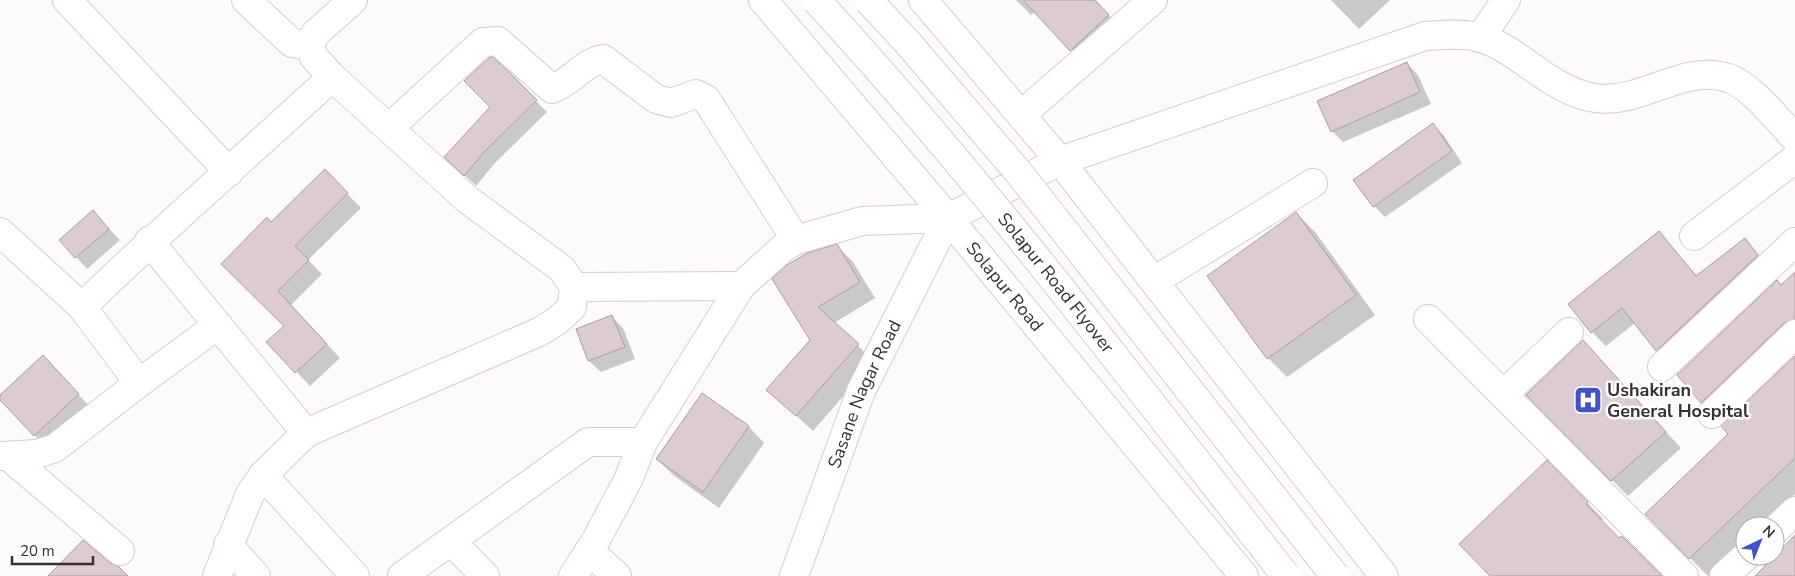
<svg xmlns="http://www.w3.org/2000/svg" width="1795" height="576" font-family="'Nunito Sans',sans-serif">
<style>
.shadow{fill:#0003}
.building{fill:#dcccd2;stroke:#ac9da3}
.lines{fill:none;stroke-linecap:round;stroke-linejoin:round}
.minor-casing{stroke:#dbcacb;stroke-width:30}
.major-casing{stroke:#dbcacb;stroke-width:30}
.minor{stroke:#fff;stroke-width:28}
.major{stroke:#fff;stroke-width:28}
.highway-bridge-casing{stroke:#dbcacb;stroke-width:30;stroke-linecap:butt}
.highway-bridge{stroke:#fff;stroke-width:28}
.labels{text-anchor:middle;stroke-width:5;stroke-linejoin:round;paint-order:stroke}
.street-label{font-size:18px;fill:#363030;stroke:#fff}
.poi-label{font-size:18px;font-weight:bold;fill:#363030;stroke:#fff;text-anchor:start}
</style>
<rect width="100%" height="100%" fill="#fdfafa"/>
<g class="shadow">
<path d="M1016,0H1094L1127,34L1090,68L1035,11L1031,15Z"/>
<path d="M1331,0H1390L1359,29Z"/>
<path d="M492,58L547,112L494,164L476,186L457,168L492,107Z"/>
<path d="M1406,63L1418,75L1431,104L1343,142L1332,131Z"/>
<path d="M1433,125L1444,136L1462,163L1385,217L1374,206Z"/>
<path d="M325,171L361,208L308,260L322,274L291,305L340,358L310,386L268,342L286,326L223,264L271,223Z"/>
<path d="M93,212L120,240L87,269L61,240Z"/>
<path d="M1296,213L1316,233L1375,315L1287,377L1268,358Z"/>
<path d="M1659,233L1697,276L1745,240L1771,270L1671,364L1635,323L1606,346L1592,332Z"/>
<path d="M837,246L853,262L875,298L834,323L874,361L813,431L768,390L812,340L774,279Z"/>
<path d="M1795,283V349L1721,421L1702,402L1781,286Z"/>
<path d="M612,317L623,328L635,359L601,372L589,361L577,330Z"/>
<path d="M1583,342L1681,448L1628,496L1528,395Z"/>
<path d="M1795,357V494L1762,526H1745V542L1708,576L1646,514L1730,434Z"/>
<path d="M54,368L89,406L46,447L0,397Z"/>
<path d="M703,394L749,427L764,443L719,508L673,475L657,459Z"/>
<path d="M1547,462L1603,519L1601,521L1620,540L1660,576H1492Z"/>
</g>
<g class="building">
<path d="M1023,0H1095L1109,15L1070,51Z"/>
<path d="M490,57H493L510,73L537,100L483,153L464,176L444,157L490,107L464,81Z"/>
<path d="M1407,62L1420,92L1331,132L1317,101Z"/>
<path d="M1433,123L1452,151L1373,207L1353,180Z"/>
<path d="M325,169L348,193L295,246L309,260L278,291L327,344L295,373L266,342L284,326L221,264L267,217L271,222Z"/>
<path d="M93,210L109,229L75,258L59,240Z"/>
<path d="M1296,212L1356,295L1267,359L1207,276Z"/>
<path d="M1659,231L1696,276L1745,238L1758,255L1656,351L1622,308L1591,333L1568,304Z"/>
<path d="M837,244L860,282L818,307L859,344L796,416L766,390L810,340L772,279L787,265L807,253Z"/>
<path d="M1795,272V319L1784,323L1701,403L1677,375L1777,280L1781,285Z"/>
<path d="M612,315L625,347L588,361L576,329Z"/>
<path d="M1583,340L1666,432L1611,481L1526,395Z"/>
<path d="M43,355L79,394L34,436L0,400V395Z"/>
<path d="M1795,356V458L1689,559L1645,514L1728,434L1721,426Z"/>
<path d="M702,393L749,426L703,492L656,459Z"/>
<path d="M1547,460L1588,502L1586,504L1619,538L1622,536L1662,576H1490L1459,544Z"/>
<path d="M1795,535V576H1755L1775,556Z"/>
<path d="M83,540L110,563L118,566L128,576H48Z"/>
</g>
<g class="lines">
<defs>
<g id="minor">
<path d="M67,0L229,172"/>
<path d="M246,0L292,43L310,46"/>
<path d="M1480,38L1506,0"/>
<path d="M1021,115L1153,0"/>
<path d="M390,127L483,42L498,41L552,89C571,83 583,62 603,59L656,99L671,103L696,94L706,99L796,240"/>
<path d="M0,232L82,307"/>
<path d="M1694,236L1795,159"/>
<path d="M149,241L306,433"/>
<path d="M1154,281L1313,183"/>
<path d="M574,287L741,286"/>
<path d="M1428,319L1684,576"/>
<path d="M1662,367L1795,242"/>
<path d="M139,383L218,325"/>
<path d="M1503,395L1569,332"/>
<path d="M1712,414L1795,334"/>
<path d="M0,456L37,454L55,448L139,383L82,307C163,228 249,154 332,77"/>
<path d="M8,456L120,551"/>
<path d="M263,475L355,576"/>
<path d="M1775,530L1795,511"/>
<path d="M451,541L485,576"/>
<path d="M228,545L256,576"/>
<path d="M589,551L617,576"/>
<path d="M217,576L250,494L263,475L306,433L539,332L557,321L572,307L574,287L562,269L468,200L332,77L314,57L310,46L315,34L353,0"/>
<path d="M402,576L588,442H643"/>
<path d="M573,576L596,540L628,480L643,442L741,286L784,247L796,240L862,221L948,218L1060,161L1425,36C1443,35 1460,33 1478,37C1519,48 1549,91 1595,98C1641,105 1683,63 1728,78C1751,85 1778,121 1795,138"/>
<path id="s1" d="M794,576L861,391L948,218"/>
<path d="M1724,576L1746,556"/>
</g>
<g id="major">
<path id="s2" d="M763,0L948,218L1244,576"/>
<path d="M923,0L1060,161L1384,576"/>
</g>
</defs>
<use href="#minor" class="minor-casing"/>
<use href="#major" class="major-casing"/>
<use href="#minor" class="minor"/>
<use href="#major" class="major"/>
<defs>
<g id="highway-bridge">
<path id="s3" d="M816,0C984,182 1133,381 1286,576"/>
<path d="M868,0L908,43L1019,173L1335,576"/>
</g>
</defs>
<use href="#highway-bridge" class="highway-bridge-casing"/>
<use href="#highway-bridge" class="highway-bridge"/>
</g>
<defs>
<symbol id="hospital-square" viewBox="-11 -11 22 22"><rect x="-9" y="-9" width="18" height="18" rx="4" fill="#4154c7" stroke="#fff"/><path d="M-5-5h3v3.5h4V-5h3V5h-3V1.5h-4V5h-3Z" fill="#fff"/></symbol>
</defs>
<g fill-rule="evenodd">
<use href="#hospital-square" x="1572" y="384" width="32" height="32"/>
</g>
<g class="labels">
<g class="street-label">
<text dy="6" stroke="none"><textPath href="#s3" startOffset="371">Solapur Road Flyover</textPath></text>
<text dy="6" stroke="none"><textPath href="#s2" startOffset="375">Solapur Road</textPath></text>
<text dy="6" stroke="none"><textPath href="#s1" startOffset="195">Sasane Nagar Road</textPath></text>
</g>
<g class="poi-label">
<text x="1607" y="396">Ushakiran<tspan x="1607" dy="21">General Hospital</tspan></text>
</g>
</g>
<g transform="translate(1760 541) rotate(43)"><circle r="24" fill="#ffffff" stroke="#afacac"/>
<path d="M0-4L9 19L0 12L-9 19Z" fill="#4154c7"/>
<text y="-8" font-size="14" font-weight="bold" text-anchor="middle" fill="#363030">N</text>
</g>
<path d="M12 556v8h81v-8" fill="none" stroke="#363030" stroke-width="2.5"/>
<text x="20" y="556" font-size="15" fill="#363030" stroke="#ffffff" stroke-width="4" paint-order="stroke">20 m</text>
</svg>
